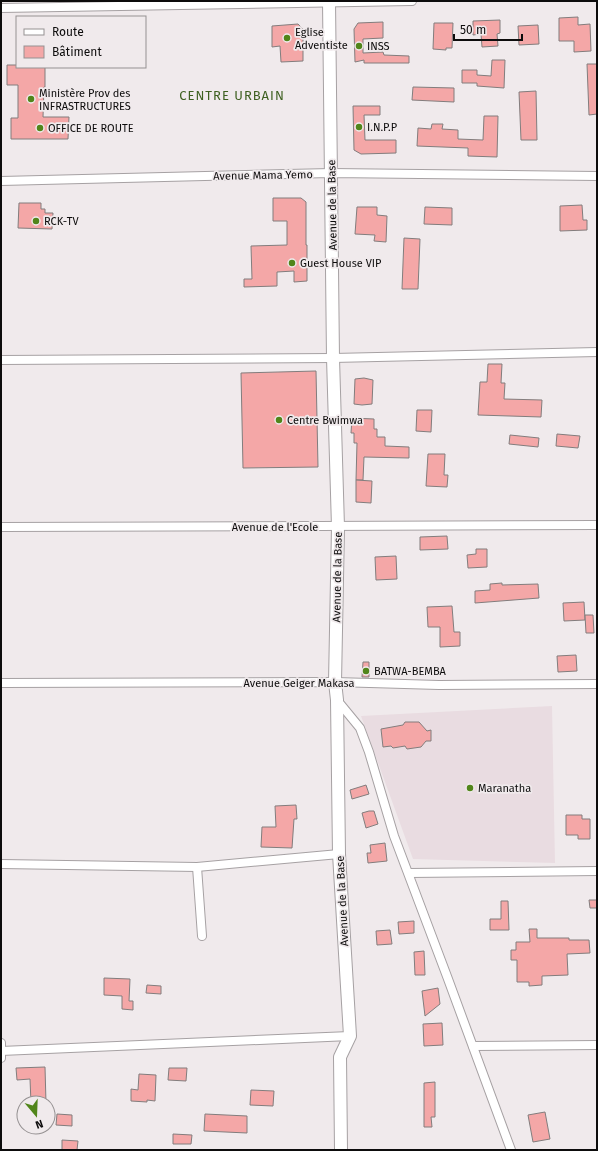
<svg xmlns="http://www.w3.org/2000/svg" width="598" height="1151" font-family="'Fira Sans',sans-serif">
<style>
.built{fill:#e9dce1}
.building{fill:#f4a7a7;stroke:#827d7d}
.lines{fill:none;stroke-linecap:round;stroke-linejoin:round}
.minor-casing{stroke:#a6a1a3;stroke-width:10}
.secondary-casing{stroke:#a6a1a3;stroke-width:14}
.minor{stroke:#fff;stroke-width:8}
.secondary{stroke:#fff;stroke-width:12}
.poi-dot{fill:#51851a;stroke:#f0eaec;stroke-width:1.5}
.labels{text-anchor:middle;stroke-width:3.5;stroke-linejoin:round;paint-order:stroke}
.poi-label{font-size:11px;fill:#0d0c0c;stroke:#f0eaec;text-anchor:start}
.street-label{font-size:11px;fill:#0d0c0c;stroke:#f0eaec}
.quarter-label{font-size:13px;letter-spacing:1px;fill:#3e6020;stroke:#f0eaec}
</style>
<rect width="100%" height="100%" fill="#f0eaec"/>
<path class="built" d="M552,706L555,863L413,859L361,716Z"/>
<g class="building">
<path d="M578,17V25L590,24L591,51L574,52V41H559V18Z"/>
<path d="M500,20V33L497,34L498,46L482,47L481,34L473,35V21Z"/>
<path d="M383,22V38L363,39V53L383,52L384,55L409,56V63H364V60L355,62L354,29L358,23Z"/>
<path d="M434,23H453L452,48H446V50L433,49Z"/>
<path d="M298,24L303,29V61L281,62L280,46L272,47V26Z"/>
<path d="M538,25L539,44L519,45L518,26Z"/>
<path d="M492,60H505L504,88L477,86V83H462V70H477V75L491,76Z"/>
<path d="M587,64H597V114L589,115Z"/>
<path d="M7,65H17V67H45V87H44L43,117H69L68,139H11V118H18V85H7Z"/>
<path d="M413,87L454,88V102L412,100Z"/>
<path d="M536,91L537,140H521L519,92Z"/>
<path d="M353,106H380V115H364L365,140H396V153L361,154L354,150Z"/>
<path d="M484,116H498L497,157L468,156V148L417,146L418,128L431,129L432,124H443L442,129L458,130V139L483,140Z"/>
<path d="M273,198H301L306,202V245H307V281L294,282V271L277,272V286L244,287V279H252L251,246L287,245V221H273Z"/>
<path d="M19,203H41V209H45V213H53L52,229L18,228Z"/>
<path d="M582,205L583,220H587V230L560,231V206Z"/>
<path d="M357,207H377V215L387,216L386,242L374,241L375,235L355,234Z"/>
<path d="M425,207L452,208V225L424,224Z"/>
<path d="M404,238L420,239L418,289H402Z"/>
<path d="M488,364H502L501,383H505L504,399L542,400L541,417L478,415L480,382H487Z"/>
<path d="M316,371L318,467L243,468L241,373Z"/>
<path d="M364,378L373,380L372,404L362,405L354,404L355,379Z"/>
<path d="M417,410H432L431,432L416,431Z"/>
<path d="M352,418L374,419V429H377V437H385V446L409,447V458L364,457L363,480H356L357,443H354V433H351Z"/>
<path d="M557,434L580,436L578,448L556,446Z"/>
<path d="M510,435L539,438L538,447L509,444Z"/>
<path d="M428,454H445L444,475H448L447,487L426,486Z"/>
<path d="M356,480L372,481L371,503L356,502Z"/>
<path d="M447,536L448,549L420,550V537Z"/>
<path d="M476,549H487V567L468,568L467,555L476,554Z"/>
<path d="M396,556L397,579L376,580L375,557Z"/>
<path d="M502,583V585L538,584L539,598L475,603V591L490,590V584Z"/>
<path d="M584,602L585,620L564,621L563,603Z"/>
<path d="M452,606L454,632H460V646L440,647V627H428L427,607Z"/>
<path d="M585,615H593L594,633H586Z"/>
<path d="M576,655L577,671L558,672L557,656Z"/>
<path d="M363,662H369V677H362Z"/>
<path d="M405,722H419L427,731L431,730V741H426L421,747L407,749L405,746L393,748L391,746L383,747L381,729L403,725Z"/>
<path d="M366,785L369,794L352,799L350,790Z"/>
<path d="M296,805L297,819H294L292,848L261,847L262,827H276L275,806Z"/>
<path d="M369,811H374L378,824L366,828L362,813Z"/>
<path d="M566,815H582V819H590V839H578V835H566Z"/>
<path d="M385,843L387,861L368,863L367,853H371L370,845Z"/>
<path d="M589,900H597V908H590Z"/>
<path d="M501,901H508L509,930H490V919H501Z"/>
<path d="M414,921V933L399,934L398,922Z"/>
<path d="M529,929H537V938H569V940H589L590,953L567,954L568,975L542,976V985L529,986V982H517V960H511V950H516V942H530Z"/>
<path d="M390,930L392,944L377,945L376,931Z"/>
<path d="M424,951L425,975H415L414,952Z"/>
<path d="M104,978L130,979L129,1001H133V1010L122,1009V996L104,995Z"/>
<path d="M147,985L161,986V994L146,993Z"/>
<path d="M438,988L440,1004L425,1016L422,991Z"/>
<path d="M442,1023L443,1045L424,1046L423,1024Z"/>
<path d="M45,1067L46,1103H31L30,1079L17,1080L16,1068Z"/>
<path d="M169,1068H187L186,1081L168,1080Z"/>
<path d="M139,1074L156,1075L155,1101L147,1100V1102L131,1101V1089L138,1090Z"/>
<path d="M435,1082V1117H431L432,1127H424V1083Z"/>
<path d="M251,1090L274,1091L273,1106L250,1105Z"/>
<path d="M545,1112L550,1139L533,1142L528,1115Z"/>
<path d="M57,1114L72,1115V1126L56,1125Z"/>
<path d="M205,1114L247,1116V1133L204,1131Z"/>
<path d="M173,1134L192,1135L191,1144H173Z"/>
<path d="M62,1140L78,1141L77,1150H62Z"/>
</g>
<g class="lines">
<defs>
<g id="minor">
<path d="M1,8L412,1"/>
<path d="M1,181L331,173L597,176"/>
<path d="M1,360L333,358L597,352"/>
<path d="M1,527L597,525"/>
<path d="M1,683L335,682L439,685L597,684"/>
<path d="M337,700L360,728L369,752L394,836L448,979L511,1150"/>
<path d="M1,864L197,867L339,854"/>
<path d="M197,867L202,936"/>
<path d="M409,873L597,871"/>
<path d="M1,1043V1058"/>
<path d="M473,1046L597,1045"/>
<path d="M1,1051L350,1036"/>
</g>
<path id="secondary" d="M329,1L333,358L338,527L335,682L337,700L339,854L350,1036L340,1057L341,1150"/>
</defs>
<use href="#minor" class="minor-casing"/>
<use href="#secondary" class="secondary-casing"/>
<use href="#minor" class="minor"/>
<use href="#secondary" class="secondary"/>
</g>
<g class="poi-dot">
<circle cx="287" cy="38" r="4"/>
<circle cx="359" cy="46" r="4"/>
<circle cx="31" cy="99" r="4"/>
<circle cx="359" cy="127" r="4"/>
<circle cx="40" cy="128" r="4"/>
<circle cx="36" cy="221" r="4"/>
<circle cx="292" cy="263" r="4"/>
<circle cx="279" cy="420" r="4"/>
<circle cx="366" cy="671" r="4"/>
<circle cx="470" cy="788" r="4"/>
</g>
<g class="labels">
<g class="poi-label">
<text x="295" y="36">Eglise<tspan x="295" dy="13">Adventiste</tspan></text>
<text x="367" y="50">INSS</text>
<text x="39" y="97">Ministère Prov des<tspan x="39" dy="13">INFRASTRUCTURES</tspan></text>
<text x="367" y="131">I.N.P.P</text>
<text x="48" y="132">OFFICE DE ROUTE</text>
<text x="44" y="225">RCK-TV</text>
<text x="300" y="267">Guest House VIP</text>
<text x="287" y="424">Centre Bwimwa</text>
<text x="374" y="675">BATWA-BEMBA</text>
<text x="478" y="792">Maranatha</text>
</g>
<g class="street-label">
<text transform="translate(263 175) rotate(-1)" y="4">Avenue Mama Yemo</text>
<text transform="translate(332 205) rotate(-91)" y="4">Avenue de la Base</text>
<text x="275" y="531">Avenue de l'Ecole</text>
<text transform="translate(337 577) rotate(-89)" y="4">Avenue de la Base</text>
<text x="299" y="687">Avenue Geiger Makasa</text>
<text transform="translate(342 901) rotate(-93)" y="4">Avenue de la Base</text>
</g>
<g class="quarter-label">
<text x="232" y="100">CENTRE URBAIN</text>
</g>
</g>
<rect width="598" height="1151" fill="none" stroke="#0d0c0c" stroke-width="4"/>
<rect x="16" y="16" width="130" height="52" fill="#f0eaec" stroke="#959192"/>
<rect x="24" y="29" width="20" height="6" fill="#ffffff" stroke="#959192"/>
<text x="52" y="36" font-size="12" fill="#0d0c0c">Route</text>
<rect x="24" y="46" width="20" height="12" fill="#f4a7a7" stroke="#959192"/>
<text x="52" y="56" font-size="12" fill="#0d0c0c">Bâtiment</text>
<g transform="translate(36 1115) rotate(161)"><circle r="19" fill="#f0eaec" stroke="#959192"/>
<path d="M0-3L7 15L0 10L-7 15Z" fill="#51851a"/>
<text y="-6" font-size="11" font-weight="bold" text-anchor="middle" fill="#0d0c0c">N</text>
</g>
<path d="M454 34v6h68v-6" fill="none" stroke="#0d0c0c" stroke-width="2"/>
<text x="460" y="34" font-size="12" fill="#0d0c0c" stroke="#f0eaec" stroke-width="3" paint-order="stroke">50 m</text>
</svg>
